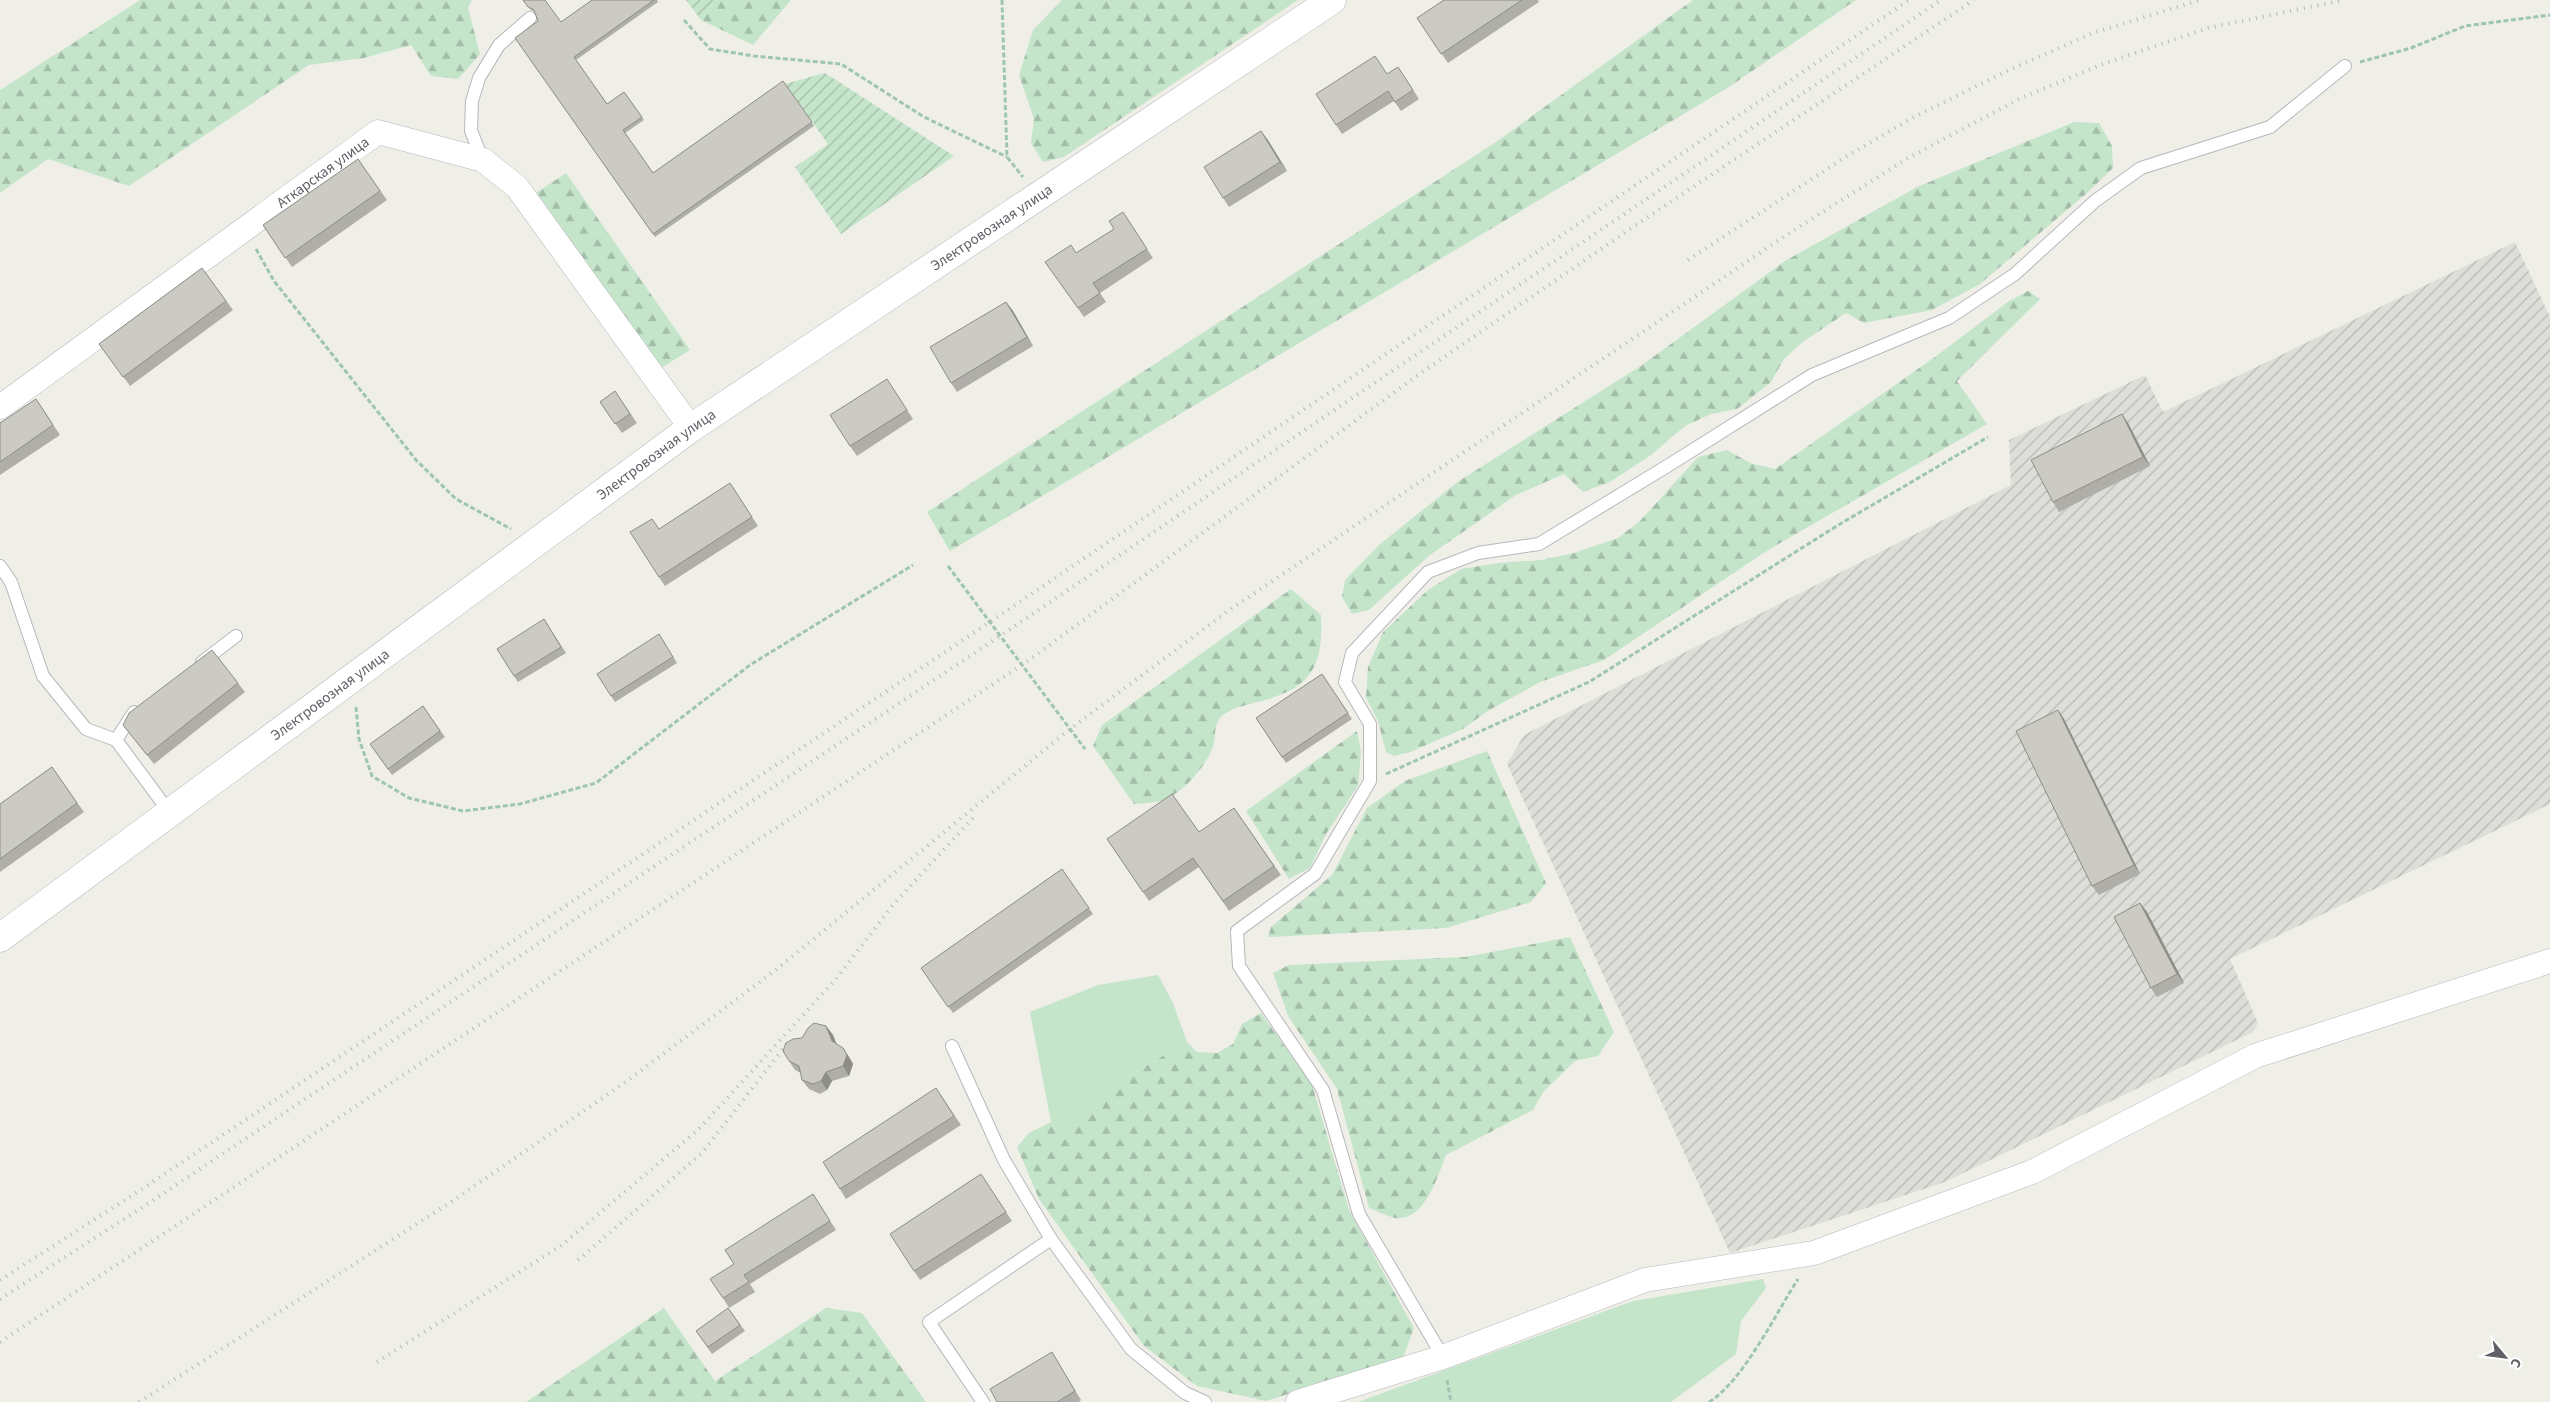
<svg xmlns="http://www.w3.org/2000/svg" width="2550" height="1402" font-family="'Source Sans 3',sans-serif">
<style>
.industrial{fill:url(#industrial-furrows)}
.green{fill:#c5e5cb}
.forest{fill:url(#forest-firs)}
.garden{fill:url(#garden-furrows)}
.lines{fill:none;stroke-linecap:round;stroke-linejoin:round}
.service-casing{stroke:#b7b8bc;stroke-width:14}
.minor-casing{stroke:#b7b8bc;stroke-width:25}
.tertiary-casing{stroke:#b7b8bc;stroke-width:29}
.path{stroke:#9ec5b1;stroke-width:3;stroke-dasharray:5 2.5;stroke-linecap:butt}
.service{stroke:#fff;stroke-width:12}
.minor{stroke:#fff;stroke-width:24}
.tertiary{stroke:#fff;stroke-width:28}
.rail{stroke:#b7b7b8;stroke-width:4;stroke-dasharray:1 6;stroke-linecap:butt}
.wall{fill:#afaea8}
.shaded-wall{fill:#8e8d88}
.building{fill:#cbcac3;stroke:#8e8d88}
.labels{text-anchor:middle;stroke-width:4;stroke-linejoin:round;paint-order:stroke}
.street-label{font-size:15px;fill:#5e6066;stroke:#fff}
</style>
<defs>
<pattern id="industrial-furrows" width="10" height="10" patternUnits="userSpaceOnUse" patternTransform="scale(1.25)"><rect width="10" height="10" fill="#deded9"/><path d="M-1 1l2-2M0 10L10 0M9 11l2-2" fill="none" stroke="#b7b7b4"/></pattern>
<pattern id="forest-firs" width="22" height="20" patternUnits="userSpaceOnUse" patternTransform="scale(1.25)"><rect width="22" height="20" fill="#c5e5cb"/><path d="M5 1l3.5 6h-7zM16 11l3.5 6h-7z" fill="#a3bda9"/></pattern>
<pattern id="garden-furrows" width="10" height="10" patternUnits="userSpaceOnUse" patternTransform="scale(1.25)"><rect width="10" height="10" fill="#c5e5cb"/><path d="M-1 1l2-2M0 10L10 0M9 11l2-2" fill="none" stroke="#a3bda9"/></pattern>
</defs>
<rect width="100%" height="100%" fill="#efefe7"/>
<path class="industrial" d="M2515,242L2550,317V804L2230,959L2258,1023L2253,1032L1945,1182L1730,1253L1507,764L1524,735L2011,485L2009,440L2145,375L2163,412Z"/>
<g class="green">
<path d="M1158,975L1173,1003L1187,1042L1128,1076L1073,1122H1051L1030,1012L1098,985Z"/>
<path d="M1763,1279L1766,1288L1741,1321L1736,1354L1671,1402H1358L1633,1301Z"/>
</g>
<g class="forest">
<path d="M140,0H472L468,8L480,54L458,79L431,76L411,45L364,58L309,65L129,186L48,159L0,193V90Z"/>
<path d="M714,0H791L753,45L701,20Z"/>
<path d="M1062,0H1298L1064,157L1043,162L1031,143L1034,119L1019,75L1033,30Z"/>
<path d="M1693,0H1856L1729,87L950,551L927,512L1496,142Z"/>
<path d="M2074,122L2099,123L2112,146L2113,168L2087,193L1980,284L1932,310L1864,323L1846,313L1804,341L1784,359L1771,382L1737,409L1711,414L1685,426L1651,455L1610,482L1583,492L1564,474L1516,495L1430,555L1369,610L1352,614L1342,597L1345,580L1380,544L1459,481L1642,365L1785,261L1917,187Z"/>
<path d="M566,173L690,350L661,368L536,193Z"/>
<path d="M2028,291L2040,299L1957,381L1987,424L1768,550L1604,660L1540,682L1486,712L1463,729L1410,752L1394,756L1386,752L1378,721L1366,697L1368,667L1383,632L1428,590L1461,569L1498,563L1541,560L1574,553L1618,538L1640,521L1698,457L1727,450L1750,463L1775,469L1935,357L2009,301Z"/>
<path d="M1291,589L1321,615C1323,659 1316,685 1269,699C1255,703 1235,706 1223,715C1212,724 1217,737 1213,747C1205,767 1184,792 1164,800C1155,803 1144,803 1134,804L1093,746L1102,725Z"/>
<path d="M1357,731L1361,752L1358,786L1326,834L1310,868L1289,879L1246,811Z"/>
<path d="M1487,751L1546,883L1531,902L1446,928L1268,937L1271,927L1332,875L1367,808L1405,781Z"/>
<path d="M1570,937L1614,1032L1598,1056L1575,1061L1544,1091L1533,1110L1446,1155C1438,1175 1425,1222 1395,1218C1387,1216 1377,1211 1369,1208L1337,1089L1288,1016L1273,973L1289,965L1465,957Z"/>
<path d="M1261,1013L1312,1085L1349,1210L1414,1328L1403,1358L1266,1401L1197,1386L1144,1346L1039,1199L1017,1147L1029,1133L1051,1122H1073L1128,1076L1187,1042L1197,1052L1217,1053L1233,1044L1242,1024Z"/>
<path d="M664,1308L715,1381L826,1308L862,1313L926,1402H526Z"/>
</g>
<g class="garden">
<path d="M686,0H714L701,20Z"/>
<path d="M825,73L954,156L841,234L795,167L828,144L785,84Z"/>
</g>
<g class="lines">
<defs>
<g id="service">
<path d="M483,160L471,131L472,101L479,78L499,45L530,18"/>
<path d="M0,566L11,582L43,676L86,729L116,740"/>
<path d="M202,662L236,636"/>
<path d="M134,712L116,740L170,813"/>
<path d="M952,1046L1004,1160L1051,1239L1131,1349L1185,1393L1205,1402"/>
<path d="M1443,1357L1359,1214L1323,1090L1239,966L1237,931L1315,874L1370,781V724L1345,682L1352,653L1428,572L1478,553L1539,544L1669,465L1812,375L1949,318L2015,274L2095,201L2141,168L2270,127L2345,66"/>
<path d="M983,1402L929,1322L1051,1239"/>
</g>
<g id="minor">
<path id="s1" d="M0,407L378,132L483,160L517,187L691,428"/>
<path d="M1298,1402L1443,1357L1645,1280L1814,1253L2032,1172L2255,1056L2550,961"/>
</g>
<g id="tertiary">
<path id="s2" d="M0,938L691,428L1332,0"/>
</g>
</defs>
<use href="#service" class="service-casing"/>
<use href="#minor" class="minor-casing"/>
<use href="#tertiary" class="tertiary-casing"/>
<g class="path">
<path d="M1002,0L1007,157L1023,177"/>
<path d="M684,20L710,49L754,56L841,64L924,117L1007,157"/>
<path d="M2360,62L2411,48L2465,26L2550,15"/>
<path d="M256,249L274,281L416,460L456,499L511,529"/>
<path d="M948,566L1085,749"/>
<path d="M356,707L359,739L372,776L409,798L463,811L520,804L596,783L750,665L913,565"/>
<path d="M1386,774L1589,682L1840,524L1988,437"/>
<path d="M1447,1380L1451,1402"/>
<path d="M1709,1402C1743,1381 1775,1315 1798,1279"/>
</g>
<use href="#service" class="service"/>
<use href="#minor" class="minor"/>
<use href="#tertiary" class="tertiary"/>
<g class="rail">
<path d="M1688,260L1847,156L1914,117L2003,73L2093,33L2200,0"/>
<path d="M578,1260L702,1153L789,1041"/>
<path d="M0,1280L142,1189L990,622L1909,0"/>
<path d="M0,1299L152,1201L1000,636L1941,0"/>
<path d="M0,1342L1022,665L1418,375L1639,223L1974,0"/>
<path d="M377,1362L562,1245L699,1129L836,979L892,906L973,818"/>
<path d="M139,1402L454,1200L623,1084L777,969L1070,729L1228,611L1791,232L1908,158L2021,98L2103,64L2208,28L2344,0"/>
</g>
</g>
<g class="wall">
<path d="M523,0L561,22L592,0H657L658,2L576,60L607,104L624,92L644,120L625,133L653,173L783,81L814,126L655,237L515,38L538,21L535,12L531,10Z"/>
<path d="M1444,0H1538L1539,2L1448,63L1417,18Z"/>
<path d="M1398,67L1419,99L1401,111L1394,101L1342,134L1336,125L1387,74Z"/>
<path d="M1261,131L1287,171L1229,207L1223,198Z"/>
<path d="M358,159L387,200L292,267L263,225Z"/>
<path d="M1123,212L1153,258L1100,293L1106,302L1084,317L1045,262L1077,253L1114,229Z"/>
<path d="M202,268L233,310L130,386L99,344Z"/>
<path d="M1006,302L1013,311L1033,346L957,392L951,383Z"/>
<path d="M887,379L913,419L857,456L850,446Z"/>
<path d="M615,391L637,423L622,433L600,402Z"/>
<path d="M36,399L60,435L0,475V423Z"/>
<path d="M2128,423L2150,466L2059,512L2053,502Z"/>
<path d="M730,483L758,526L665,586L659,577V529Z"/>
<path d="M544,619L566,653L518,682L514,676Z"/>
<path d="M659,634L677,663L615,702L611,696Z"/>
<path d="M1322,674L1352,719L1286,763L1256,718Z"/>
<path d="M238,683L245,692L154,764L123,725Z"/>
<path d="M423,706L445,737L392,775L370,744Z"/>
<path d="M2058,710L2064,719L2140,874L2099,895L2092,886Z"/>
<path d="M52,767L84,812L0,872V804Z"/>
<path d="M1234,808L1281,875L1229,911L1199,867L1149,901L1107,839L1199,832Z"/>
<path d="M1062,869L1093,914L953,1013L921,968Z"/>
<path d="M2140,903L2147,912L2184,983L2157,997L2151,988Z"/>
<path d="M826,1026L833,1035L836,1043L849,1057L853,1064L849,1076L832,1081L827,1090L820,1094L809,1089L802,1080L801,1073L795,1070L789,1061L802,1038Z"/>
<path d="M936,1088L961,1125L846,1199L840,1189Z"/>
<path d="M981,1174L1012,1221L920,1280L914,1271Z"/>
<path d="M813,1194L836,1230L750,1284L755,1292L729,1308L723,1298L734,1264Z"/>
<path d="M728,1308L745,1331L712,1354L696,1331Z"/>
<path d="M1052,1352L1058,1362L1081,1400L1079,1402H997Z"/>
</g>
<g class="shaded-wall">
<path d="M1261,131L1268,140L1287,171L1280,162Z"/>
<path d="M1006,302L1013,311L1033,346L1027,337Z"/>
<path d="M2122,414L2128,423L2150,466L2143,457Z"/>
<path d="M2058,710L2064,719L2140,874L2134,865Z"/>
<path d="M2140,903L2147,912L2184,983L2177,974Z"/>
<path d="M826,1026L833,1035L839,1050L832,1041Z"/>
<path d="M843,1048L849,1057L853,1064L849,1076L843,1066Z"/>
<path d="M826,1072L832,1081L827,1090L821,1081Z"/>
</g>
<g class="building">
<path d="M523,0H545L561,22L592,0H654L574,57L607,104L624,92L642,117L623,130L653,173L783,81L812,122L653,234L515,38L538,21L534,10L528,7Z"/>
<path d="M1444,0H1522L1441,54L1417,18Z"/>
<path d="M1375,56L1387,74L1398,67L1413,90L1395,102L1388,91L1336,125L1316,94Z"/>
<path d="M1261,131L1280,162L1223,198L1204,167Z"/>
<path d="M358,159L380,191L285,258L263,225Z"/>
<path d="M1123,212L1147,249L1093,283L1100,293L1078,308L1045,262L1071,245L1076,253L1114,229L1109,221Z"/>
<path d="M202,268L226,301L123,377L99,344Z"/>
<path d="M1006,302L1027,337L951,383L930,347Z"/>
<path d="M887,379L907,410L850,446L830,415Z"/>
<path d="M615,391L630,414L615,424L600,402Z"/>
<path d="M36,399L53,425L0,462V423Z"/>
<path d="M2122,414L2143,457L2053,502L2031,460Z"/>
<path d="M730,483L752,517L659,577L630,532L652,519L659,529Z"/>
<path d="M544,619L561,647L514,676L497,649Z"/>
<path d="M659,634L673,657L611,696L597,674Z"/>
<path d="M212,650L238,683L147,755L123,725L129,713Z"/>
<path d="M1322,674L1348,713L1282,757L1256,718Z"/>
<path d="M423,706L440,731L388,769L370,744Z"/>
<path d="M2058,710L2134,865L2092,886L2016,731Z"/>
<path d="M52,767L77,803L0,859V804Z"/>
<path d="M1172,794L1199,832L1234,808L1274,866L1223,901L1193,858L1143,892L1107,839Z"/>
<path d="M1062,869L1089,908L948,1007L921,968Z"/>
<path d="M2140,903L2177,974L2151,988L2114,917Z"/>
<path d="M814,1023L826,1026L832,1041L843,1048L847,1055L843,1066L826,1072L821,1081L813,1084L802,1080L799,1066L789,1061L783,1051L786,1043L793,1039L802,1038L808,1028Z"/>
<path d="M936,1088L954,1116L840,1189L823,1162Z"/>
<path d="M981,1174L1006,1212L914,1271L890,1234Z"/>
<path d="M813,1194L830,1221L744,1275L749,1282L723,1298L710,1279L734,1264L725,1250Z"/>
<path d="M728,1308L740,1325L708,1347L696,1331Z"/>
<path d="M1052,1352L1075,1391L1057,1402H997L990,1389Z"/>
</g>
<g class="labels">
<g class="street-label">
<text dy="5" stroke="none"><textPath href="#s1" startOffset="399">Аткарская улица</textPath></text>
<text dy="5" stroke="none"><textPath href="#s2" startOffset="1220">Электровозная улица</textPath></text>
<text dy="5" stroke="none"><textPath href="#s2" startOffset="815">Электровозная улица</textPath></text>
<text dy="5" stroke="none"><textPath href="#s2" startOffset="410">Электровозная улица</textPath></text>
</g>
</g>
<g transform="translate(2505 1357) rotate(119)" stroke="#ffffff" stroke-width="4" paint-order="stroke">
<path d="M0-4L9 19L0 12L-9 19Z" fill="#5e6066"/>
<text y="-8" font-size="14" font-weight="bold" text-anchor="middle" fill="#5e6066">С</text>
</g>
</svg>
